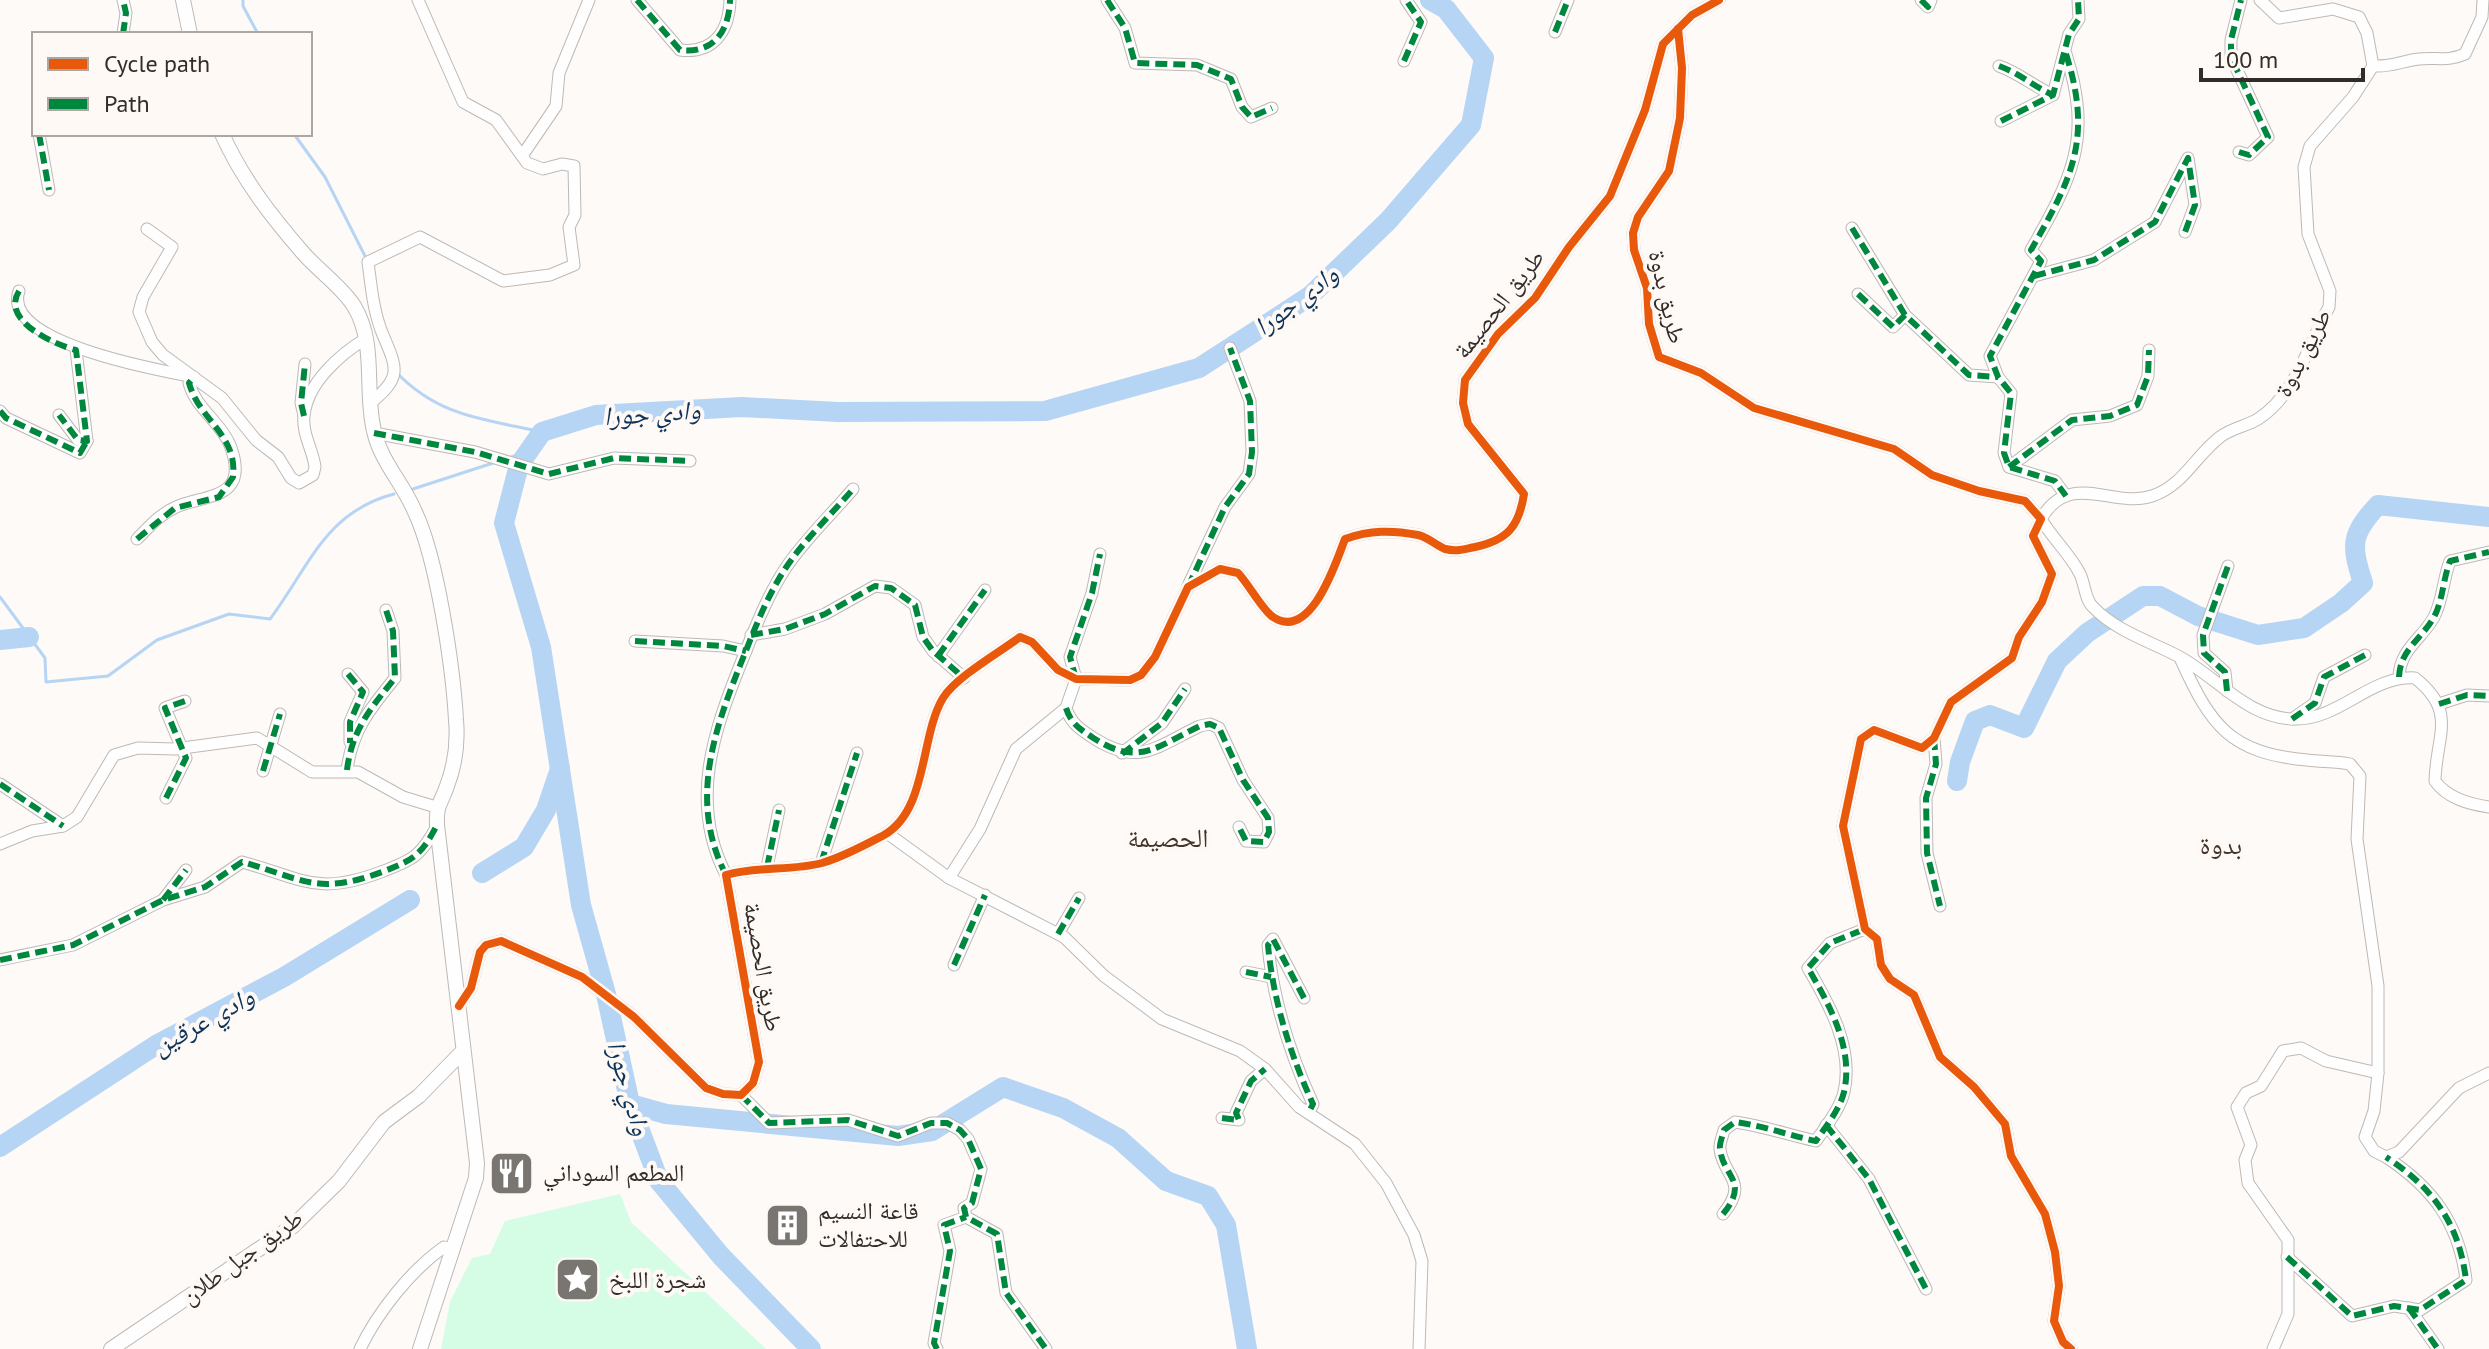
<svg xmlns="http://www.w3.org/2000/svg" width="2489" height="1349" font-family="'PT Sans','Noto Naskh Arabic',sans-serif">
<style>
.green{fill:#d5fce4}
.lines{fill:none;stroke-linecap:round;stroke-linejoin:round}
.stream{stroke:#b6d4f4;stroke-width:3}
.river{stroke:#b6d4f4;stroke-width:20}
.minor-casing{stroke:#bdb9b6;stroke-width:13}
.major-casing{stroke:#bdb9b6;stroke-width:16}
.minor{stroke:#fffefe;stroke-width:11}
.major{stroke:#fffefe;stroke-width:14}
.quiet{stroke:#00873e;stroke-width:6;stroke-dasharray:12 6;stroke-linecap:butt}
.cycleway-casing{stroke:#fff9f5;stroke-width:13}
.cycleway{stroke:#e8590c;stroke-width:8}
.labels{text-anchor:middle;stroke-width:8;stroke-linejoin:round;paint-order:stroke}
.street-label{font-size:24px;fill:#322d29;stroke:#fff9f5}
.poi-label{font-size:24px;fill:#322d29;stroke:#fff9f5;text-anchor:start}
.water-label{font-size:26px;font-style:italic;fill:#0c3359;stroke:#fff9f5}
.neighbourhood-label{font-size:26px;fill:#40352d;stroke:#fff9f5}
</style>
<rect width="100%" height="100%" fill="#fdfaf7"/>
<path class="green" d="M620,1194L631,1222L766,1349H441L450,1302L472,1258L490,1254L505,1221Z"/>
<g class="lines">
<g class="stream">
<path d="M243,0V6L258,34"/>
<path d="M294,134L325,177L366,258"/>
<path d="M396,372C439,417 484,419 542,432"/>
<path d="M508,458L529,451"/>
<path d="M413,489L493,463"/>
<path d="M0,597L45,658L46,682L108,676L157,640L229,614L270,619C309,567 325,512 394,494"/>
</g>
<g class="river">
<path d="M0,640L29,637"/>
<path d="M1957,781L1960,762L1975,721L1990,715L2024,728L2057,661L2087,633L2143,596H2160L2198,616L2258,635L2304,628L2341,603L2363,583C2351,545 2350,535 2378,505L2489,517"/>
<path d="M482,873L524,847L546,810L560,769"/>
<path d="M630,1104L666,1114L898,1136L932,1131L1003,1087L1063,1108L1118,1138L1166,1181L1208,1196L1226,1225L1247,1349"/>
<path d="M0,1147L156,1045L284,977L410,900"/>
<path d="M811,1349L721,1256L659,1181L630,1104L606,994L581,905L541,647L504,523L519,465L542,432L596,415L742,407L838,412L1045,411L1199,368L1310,296L1388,221L1471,125L1484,58L1446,9L1430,0"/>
</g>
<defs>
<g id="minor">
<path d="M637,0L680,50C713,54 729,32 730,0"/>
<path d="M1107,0L1125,28L1135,63L1197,65L1231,79L1242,107L1251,117L1272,108"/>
<path d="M1921,0L1928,7L1931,0"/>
<path d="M2260,0L2279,18L2333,9L2359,17L2367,33L2373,66L2353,97L2310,146L2304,167L2308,234L2330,291L2329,307C2308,345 2296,395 2258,419C2247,426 2231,428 2220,437C2195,456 2183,486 2152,496C2113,509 2070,469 2041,519C2052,538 2070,554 2080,574C2085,584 2085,600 2093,607C2116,631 2149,641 2178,656C2217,677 2248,719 2295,719C2339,720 2371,675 2415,678C2458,712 2436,735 2435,781C2447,798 2468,804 2489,807"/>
<path d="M1678,29L1682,68L1680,118L1669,171L1638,217L1633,233L1634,250L1647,288L1649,324L1659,357L1701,373L1754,408L1894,449L1932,475L1979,491L2025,501L2041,519L2033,536L2052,574L2042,602L2019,637L2012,658L1951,702L1934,738L1922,748L1874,730L1861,739L1843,826L1865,929L1877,939L1881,965L1890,979L1914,995L1940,1057L1974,1087L2005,1124L2011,1156L2045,1214L2055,1252L2059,1286L2054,1321L2063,1342L2071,1349"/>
<path d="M1555,32L1568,0"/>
<path d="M123,34L126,13L123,0"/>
<path d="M2066,54C2093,139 2072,178 2031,250L2041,261L1990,356L1998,377L2011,393L2004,453L2009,467L2055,481L2066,496"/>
<path d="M1404,61L1421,22L1406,0"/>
<path d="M1999,66C2019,73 2033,86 2053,95"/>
<path d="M2373,66C2393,67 2401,61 2419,59C2436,57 2447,62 2465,54L2482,17L2483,0"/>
<path d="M2001,121L2053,95L2069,34L2079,19L2078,0"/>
<path d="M39,134L49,190"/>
<path d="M2239,152L2249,155L2268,137L2231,57V40L2241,0"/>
<path d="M522,156L556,106L559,73L589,0"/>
<path d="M1852,228L1905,315L1969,375L1998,377"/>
<path d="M147,229L172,247L143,297L139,312L152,342L163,355L222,398L256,440L278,457L291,478L299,483L313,475L315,467C313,450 302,434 304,416C307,383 340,354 367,338"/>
<path d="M2034,276L2094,260L2155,222L2188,158L2195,205L2185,232"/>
<path d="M19,291C0,344 170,372 194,377L189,383C196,409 220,421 230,445C251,500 206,494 176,507C160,514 149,527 137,539"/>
<path d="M1858,294L1893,327L1905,315"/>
<path d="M369,404C405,376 396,367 381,330C373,308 371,285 368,262L420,237L503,281L550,275L574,265L569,227L575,215L574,166L562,164L543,169L527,163L496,120L463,102L418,0"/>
<path d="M0,411L6,418L80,453L87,441"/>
<path d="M59,415L78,440L87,441L76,350"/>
<path d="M304,415L301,403L305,364"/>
<path d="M374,433L475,452L549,474L614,458L690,461"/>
<path d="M2009,467L2072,420L2110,416L2137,405L2148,376L2149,350"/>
<path d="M1188,586L1225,507L1249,474L1252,452L1250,401L1230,348"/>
<path d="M751,635L785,629L825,614L875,586L891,588L915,605L923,637L933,651L964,678"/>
<path d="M635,641L723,646L746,651"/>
<path d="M938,656L985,590"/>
<path d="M2181,660C2211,726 2230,753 2307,760C2321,762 2335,761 2350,764L2360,776L2357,839L2378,986V1073L2326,1061L2301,1048L2283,1051L2261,1086L2246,1093L2237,1107L2251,1145L2245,1160L2248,1183L2288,1240V1314L2273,1349"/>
<path d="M348,674L363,692L350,722V742"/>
<path d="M2399,677C2400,649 2422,639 2434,617C2443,600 2443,579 2450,561L2489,552"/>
<path d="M2227,691L2225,672L2204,653L2203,635L2228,566"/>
<path d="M2439,704L2467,695L2489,696"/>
<path d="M1066,708C1071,724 1081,730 1095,739C1140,767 1157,746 1200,726L1210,724L1219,728L1243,780L1268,818L1269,832L1264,842L1246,841L1239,827"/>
<path d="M2292,719L2315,703L2324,677L2365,655"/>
<path d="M1934,738L1936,764L1926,798L1927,853L1940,906"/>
<path d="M1122,753L1162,723L1185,689"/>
<path d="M347,770C352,730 370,709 395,678L393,631L386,610"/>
<path d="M263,771L280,714"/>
<path d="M0,784L63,826"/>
<path d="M166,798L186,758L165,708L185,701"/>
<path d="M887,833L949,878L980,829L1016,749L1066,708L1076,679L1070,657L1092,593L1100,554"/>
<path d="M0,844L32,831L63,826L77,817L114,755L138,748L175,749L257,738L312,772H358L403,797L436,807"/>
<path d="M821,863L857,753"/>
<path d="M767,867L779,810"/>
<path d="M726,875C689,803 713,733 741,663C754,631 766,598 785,569C804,540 831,515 853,489"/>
<path d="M949,878L1064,937L1104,976L1162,1019L1240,1051L1265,1069L1299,1107L1355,1144L1386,1183L1414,1235L1422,1261L1419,1349"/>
<path d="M163,900L186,870"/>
<path d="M1058,934L1079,898"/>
<path d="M0,960L73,945L163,900L205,887L242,862C304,879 317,896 381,872C413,860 421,856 437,826"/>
<path d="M954,965L985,895"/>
<path d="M1246,972L1271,977"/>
<path d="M1304,998L1273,939L1268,945C1273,1000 1290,1054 1313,1104L1309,1112"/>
<path d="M459,1006L471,988L480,952L486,945L501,941L582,977L634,1017L706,1088L723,1094L741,1095L753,1083L759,1062L726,875C758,866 791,871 822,863C843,857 865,845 884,835C928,810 920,736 943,698C956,677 1000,652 1020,637L1032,642L1058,670L1076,679L1130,680L1141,675L1155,657L1188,587L1220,569L1238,573C1248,583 1263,611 1273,617C1311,642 1336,562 1345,539C1370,530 1392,530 1418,535C1428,537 1435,545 1445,549C1457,552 1464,549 1475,547C1508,540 1519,526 1524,494L1468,424L1463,403L1465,380L1498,334L1535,298L1569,247L1610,196L1645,110L1663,44L1692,15L1719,0"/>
<path d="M2378,1073L2374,1111L2365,1137L2374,1151L2386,1157L2399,1152L2459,1088L2489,1073"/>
<path d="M741,1095L769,1123L848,1120L898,1136L931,1123H947L960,1130L968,1139L981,1169L972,1203L964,1208L966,1217L997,1234L1006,1293L1046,1349"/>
<path d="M1222,1118L1239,1120L1236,1113L1251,1081L1265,1069"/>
<path d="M1826,1125L1869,1179L1926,1289"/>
<path d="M1723,1214C1750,1181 1723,1177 1720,1149C1719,1144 1723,1135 1724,1130L1735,1122C1764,1126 1788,1135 1816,1141C1826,1126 1840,1109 1844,1092C1854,1048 1829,1004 1808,968L1830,943L1865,929"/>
<path d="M2287,1257L2352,1316L2394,1306L2420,1310L2466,1280C2459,1223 2433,1188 2386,1157"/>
<path d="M2409,1308L2438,1349"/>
<path d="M360,1349C377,1313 411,1270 444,1247L454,1249"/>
<path d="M937,1349L934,1343L950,1251L944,1225L966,1217"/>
</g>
<g id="major">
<path d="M183,0L190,34"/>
<path d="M222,134C243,180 271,216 304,254C319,271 342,287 354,306C377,344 364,390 374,431C381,462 403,483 415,512C437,558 453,667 456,720C458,742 455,765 447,786C441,804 436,804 437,825L477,1163L476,1178L420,1349"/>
<path d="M111,1349L293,1226L339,1181L384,1122L419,1096L463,1051"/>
</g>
</defs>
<use href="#minor" class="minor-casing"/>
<use href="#major" class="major-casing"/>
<use href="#minor" class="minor"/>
<use href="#major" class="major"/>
<g class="quiet">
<path d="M637,0L680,50C713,54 729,32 730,0"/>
<path d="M1107,0L1125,28L1135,63L1197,65L1231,79L1242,107L1251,117L1272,108"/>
<path d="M1921,0L1928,7L1931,0"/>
<path d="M1555,32L1568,0"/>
<path d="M123,34L126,13L123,0"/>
<path d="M2066,54C2093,139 2072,178 2031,250L2041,261L1990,356L1998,377L2011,393L2004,453L2009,467L2055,481L2066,496"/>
<path d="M1404,61L1421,22L1406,0"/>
<path d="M1999,66C2019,73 2033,86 2053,95"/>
<path d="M2001,121L2053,95L2069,34L2079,19L2078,0"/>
<path d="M39,134L49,190"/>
<path d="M2239,152L2249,155L2268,137L2231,57V40L2241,0"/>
<path d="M1852,228L1905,315L1969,375L1998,377"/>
<path d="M2034,276L2094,260L2155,222L2188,158L2195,205L2185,232"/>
<path d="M19,291C0,321 56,345 76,350L87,441L78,440L59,415"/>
<path d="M1858,294L1893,327L1905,315"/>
<path d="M0,411L6,418L80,453L87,441"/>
<path d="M304,416L301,403L305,364"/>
<path d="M374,433L475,452L549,474L614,458L690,461"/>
<path d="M2009,467L2072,420L2110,416L2137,405L2148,376L2149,350"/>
<path d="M137,539L175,508L219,497L233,477C238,435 199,420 189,383L194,377"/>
<path d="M1188,587L1225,507L1249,474L1252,452L1250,401L1230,348"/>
<path d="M751,635L785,629L825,614L875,586L891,588L915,605L923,637L933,651L964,678"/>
<path d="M635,641L723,646L746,651"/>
<path d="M938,656L985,590"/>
<path d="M348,674L363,692L350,722V743"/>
<path d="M2399,677C2400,649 2422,639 2434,617C2443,600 2443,579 2450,561L2489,552"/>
<path d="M1076,679L1070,657L1092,593L1100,554"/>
<path d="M2227,691L2225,672L2204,653L2203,635L2228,566"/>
<path d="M2439,704L2467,695L2489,696"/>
<path d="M1066,708C1071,724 1081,730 1095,739C1140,767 1157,746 1200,726L1210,724L1219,728L1243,780L1268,818L1269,832L1264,842L1246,841L1239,827"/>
<path d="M2292,719L2315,703L2324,677L2365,655"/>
<path d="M1934,738L1936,764L1926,798L1927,853L1940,906"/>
<path d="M1122,754L1162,723L1185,689"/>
<path d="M347,770C352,730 370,709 395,678L393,631L386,610"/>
<path d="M263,771L280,714"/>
<path d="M0,784L63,826"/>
<path d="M166,798L186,758L165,708L185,701"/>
<path d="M821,863L857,753"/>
<path d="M767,867L779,810"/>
<path d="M726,875C689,803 713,733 741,663C754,631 766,598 785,569C804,540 831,515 853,489"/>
<path d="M163,900L186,870"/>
<path d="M1058,934L1079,898"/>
<path d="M0,960L73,945L163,900L205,887L242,862C304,879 316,896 382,872C413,860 421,856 437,825"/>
<path d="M954,965L985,895"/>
<path d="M1246,972L1271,977"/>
<path d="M1304,998L1273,939L1268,945C1273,1000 1290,1054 1313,1104L1309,1112"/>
<path d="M741,1095L769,1123L848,1120L898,1136L931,1123H947L960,1130L968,1139L981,1169L972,1203L964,1208L966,1217L997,1234L1006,1293L1046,1349"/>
<path d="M1222,1118L1239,1120L1236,1113L1251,1081L1265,1069"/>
<path d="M1826,1125L1869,1179L1926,1289"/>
<path d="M1723,1214C1750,1181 1723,1177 1720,1149C1719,1144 1723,1135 1724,1130L1735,1122C1764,1126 1788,1135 1816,1141C1826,1126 1840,1109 1844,1092C1854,1048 1829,1004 1808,968L1830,943L1865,929"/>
<path d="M2287,1257L2352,1316L2394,1306L2420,1310L2466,1280C2459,1223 2433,1188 2386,1157"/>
<path d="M2409,1308L2438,1349"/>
<path d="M937,1349L934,1343L950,1251L944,1225L966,1217"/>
</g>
<defs>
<g id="cycleway">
<path d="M1678,29L1682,68L1680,118L1669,171L1638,217L1633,233L1634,250L1647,288L1649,324L1659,357L1701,373L1754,408L1894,449L1932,475L1979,491L2025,501L2041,519L2033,536L2052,574L2042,602L2019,637L2012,658L1951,702L1934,738L1922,748L1874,730L1861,739L1843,826L1865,929L1877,939L1881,965L1890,979L1914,995L1940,1057L1974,1087L2005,1124L2011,1156L2045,1214L2055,1252L2059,1286L2054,1321L2063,1342L2071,1349"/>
<path d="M459,1006L471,988L480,952L486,945L501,941L582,977L634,1017L706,1088L723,1094L741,1095L753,1083L759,1062L726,875C758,866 791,871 822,863C843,857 865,845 884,835C928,810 920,736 943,698C956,677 1000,652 1020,637L1032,642L1058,670L1076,679L1130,680L1141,675L1155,657L1188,587L1220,569L1238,573C1248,583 1263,611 1273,617C1311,642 1336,562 1345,539C1370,530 1392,530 1418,535C1428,537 1435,545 1445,549C1457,552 1464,549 1475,547C1508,540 1519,526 1524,494L1468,424L1463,403L1465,380L1498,334L1535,298L1569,247L1610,196L1645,110L1663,44L1692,15L1719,0"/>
</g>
</defs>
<use href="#cycleway" class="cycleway-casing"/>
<use href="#cycleway" class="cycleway"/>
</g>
<defs>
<symbol id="restaurant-square" viewBox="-11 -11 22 22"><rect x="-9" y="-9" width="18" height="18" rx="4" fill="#797571" stroke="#fff9f5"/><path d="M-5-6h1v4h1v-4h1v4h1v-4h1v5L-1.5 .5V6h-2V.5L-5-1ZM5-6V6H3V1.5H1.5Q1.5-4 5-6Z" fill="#fff"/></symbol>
<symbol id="building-square" viewBox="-11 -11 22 22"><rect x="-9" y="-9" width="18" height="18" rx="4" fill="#797571" stroke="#fff9f5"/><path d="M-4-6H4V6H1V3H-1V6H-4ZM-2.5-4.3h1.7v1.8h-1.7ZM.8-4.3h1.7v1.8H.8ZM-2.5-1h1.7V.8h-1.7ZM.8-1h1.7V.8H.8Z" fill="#fff"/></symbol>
<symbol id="sight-square" viewBox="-11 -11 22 22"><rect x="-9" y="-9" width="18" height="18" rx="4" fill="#797571" stroke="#fff9f5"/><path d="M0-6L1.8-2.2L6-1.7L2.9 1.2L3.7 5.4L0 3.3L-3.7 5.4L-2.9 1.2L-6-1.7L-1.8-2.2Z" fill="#fff"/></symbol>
</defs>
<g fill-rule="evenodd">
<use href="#restaurant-square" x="486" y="1148" width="51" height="51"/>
<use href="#building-square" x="762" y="1200" width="51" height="51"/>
<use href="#sight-square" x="552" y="1254" width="51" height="51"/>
</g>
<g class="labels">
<g class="street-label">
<text transform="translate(1667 297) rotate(77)" y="8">طريق بدوة</text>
<text transform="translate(1499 304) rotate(-52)" y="8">طريق الحصيمة</text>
<text transform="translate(2303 353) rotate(-63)" y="8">طريق بدوة</text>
<text transform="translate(763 967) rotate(80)" y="8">طريق الحصيمة</text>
<text transform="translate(242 1257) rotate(-36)" y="8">طريق جبل طلان</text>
</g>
<g class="poi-label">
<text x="543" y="1181">المطعم السوداني</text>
<text x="818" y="1219">قاعة النسيم<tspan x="818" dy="28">للاحتفالات</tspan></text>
<text x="609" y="1288">شجرة اللبخ</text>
</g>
<g class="water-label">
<text transform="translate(1296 300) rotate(-37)" y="9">وادي جورا</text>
<text transform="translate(652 413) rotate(-4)" y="9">وادي جورا</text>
<text transform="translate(203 1021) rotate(-29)" y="9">وادي عرقين</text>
<text transform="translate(629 1088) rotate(74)" y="9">وادي جورا</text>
</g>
<g class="neighbourhood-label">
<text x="1168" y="847">الحصيمة</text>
<text x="2221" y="854">بدوة</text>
</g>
</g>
<rect x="32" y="32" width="280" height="104" fill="#fff9f5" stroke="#ada7a3" stroke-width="2"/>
<rect x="48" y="58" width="40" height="12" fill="#e8590c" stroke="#ada7a3" stroke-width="2"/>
<text x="104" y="72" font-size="24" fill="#322d29">Cycle path</text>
<rect x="48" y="98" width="40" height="12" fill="#00873e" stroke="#ada7a3" stroke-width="2"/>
<text x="104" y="112" font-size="24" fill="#322d29">Path</text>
<path d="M2201 68v12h162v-12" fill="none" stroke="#322d29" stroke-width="4"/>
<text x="2213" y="68" font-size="24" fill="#322d29" stroke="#fff9f5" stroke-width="6" paint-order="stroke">100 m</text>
</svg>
